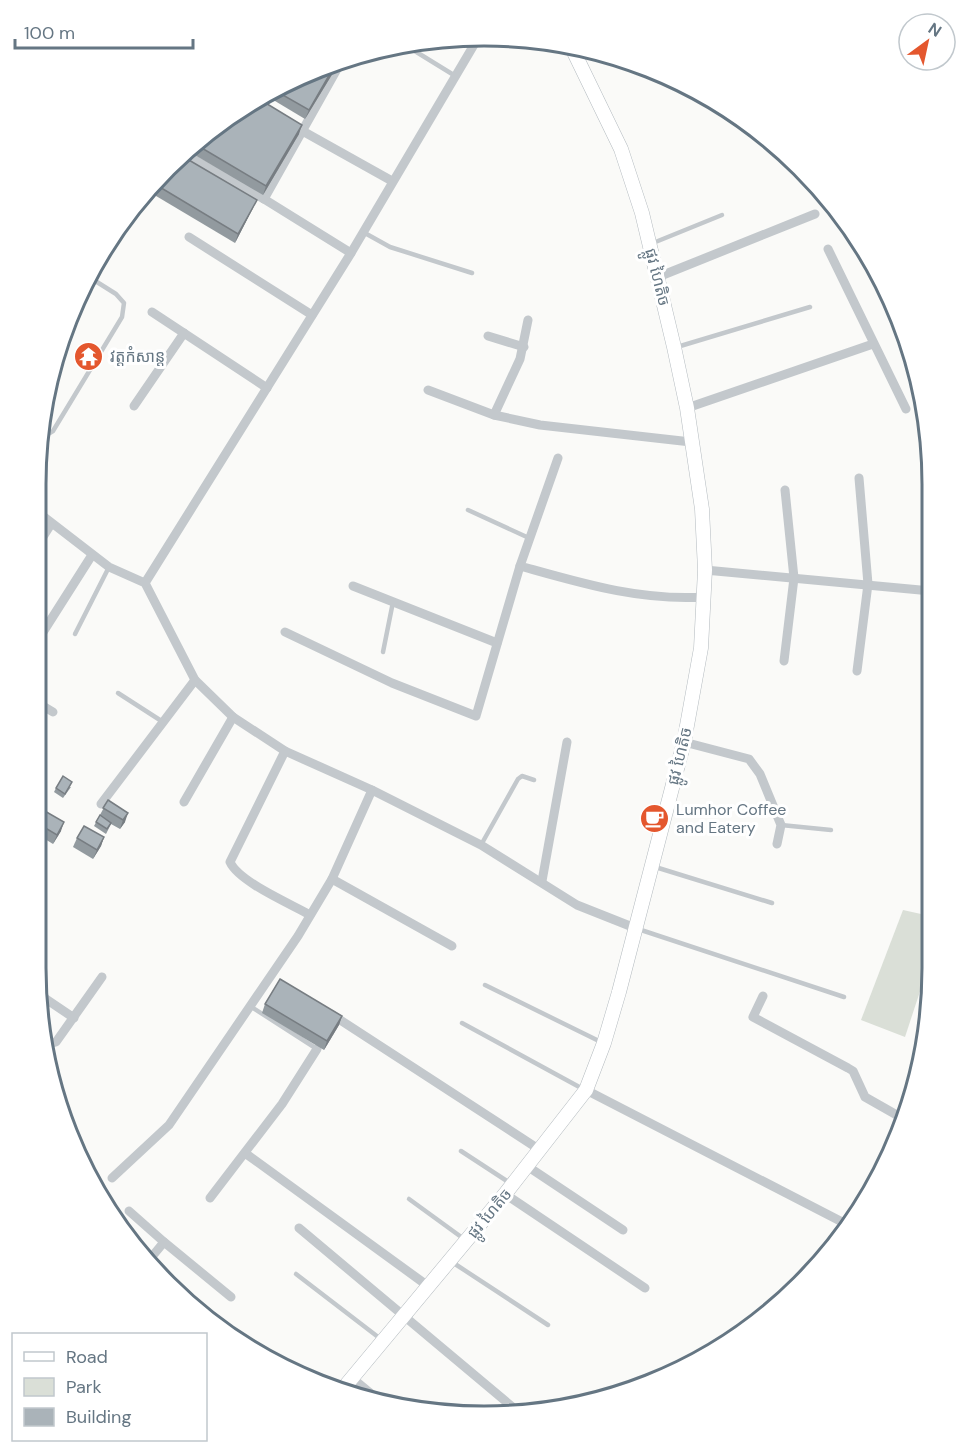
<svg xmlns="http://www.w3.org/2000/svg" width="969" height="1453" font-family="'DM Sans','Noto Sans Khmer',sans-serif">
<style>
.green{fill:#dadfd7}
.lines{fill:none;stroke-linecap:round;stroke-linejoin:round}
.secondary-casing{stroke:#b3babf;stroke-width:15}
.lane{stroke:#c3c8cc;stroke-width:4.5}
.street{stroke:#c3c8cc;stroke-width:9}
.secondary{stroke:#fff;stroke-width:14}
.wall{fill:#929a9f}
.shaded-wall{fill:#777d82}
.building{fill:#aab3b9;stroke:#777d82;stroke-width:1.5}
.labels{text-anchor:middle;stroke-width:6;stroke-linejoin:round;paint-order:stroke}
.street-label{font-size:16px;fill:#657683;stroke:#fff}
.poi-label{font-size:16px;fill:#657683;stroke:#fff;text-anchor:start}
.rim{fill:none;stroke:#657683;stroke-width:3}
</style>
<rect width="100%" height="100%" fill="#fafaf8"/>
<path class="green" d="M903,910L930,916L929,964L905,1037L861,1020Z"/>
<g class="lines">
<defs>
<path id="secondary" d="M342,1390L505,1194L586,1090L604,1043L619,992L684,742L701,648L705,570L702,509L687,408L674,347L642,213L621,149L571,46"/>
</defs>
<use href="#secondary" class="secondary-casing"/>
<g class="lane">
<path d="M405,45L457,77"/>
<path d="M363,232L390,247L472,273"/>
<path d="M653,243L722,215"/>
<path d="M677,347L810,307"/>
<path d="M40,439L53,431L122,317L124,303L116,294L89,277"/>
<path d="M468,510L529,538"/>
<path d="M75,634L109,567"/>
<path d="M383,652L393,602"/>
<path d="M118,693L163,722"/>
<path d="M781,825L831,830"/>
<path d="M481,845L518,779L522,776L534,780"/>
<path d="M652,866L772,903"/>
<path d="M638,929L844,997"/>
<path d="M485,985L601,1042"/>
<path d="M250,1006L317,1049"/>
<path d="M462,1023L583,1089"/>
<path d="M461,1151L510,1183"/>
<path d="M409,1199L464,1239"/>
<path d="M452,1262L548,1325"/>
<path d="M296,1274L382,1340"/>
</g>
<g class="street">
<path d="M290,124L392,181"/>
<path d="M184,154L264,199L351,253"/>
<path d="M264,199L341,62"/>
<path d="M189,237L312,315"/>
<path d="M828,249L906,409"/>
<path d="M658,277L815,214"/>
<path d="M152,312L267,388"/>
<path d="M488,336L524,347"/>
<path d="M428,390L494,415L540,425L691,442"/>
<path d="M134,406L184,333"/>
<path d="M687,408L873,344"/>
<path d="M494,415L520,359L528,320"/>
<path d="M558,458L520,566C581,583 639,601 704,597"/>
<path d="M39,513L109,567L145,583L195,680L233,717L285,751L372,790L481,845L577,905L635,928"/>
<path d="M39,543L51,524"/>
<path d="M705,570L931,591"/>
<path d="M145,583L351,253L478,38"/>
<path d="M353,586L497,643"/>
<path d="M285,632L392,683L476,716L520,566"/>
<path d="M38,640L92,555"/>
<path d="M784,661L794,578L785,490"/>
<path d="M857,671L868,584L859,478"/>
<path d="M38,703L53,712"/>
<path d="M684,742L749,759L760,774L781,825L777,844"/>
<path d="M285,751L230,862C239,882 291,904 310,915"/>
<path d="M184,802L233,717"/>
<path d="M101,804L195,680"/>
<path d="M332,879L452,946"/>
<path d="M542,881L567,742"/>
<path d="M36,954L41,947"/>
<path d="M40,995L74,1018"/>
<path d="M763,996L753,1017L848,1068L853,1071L865,1097L902,1118"/>
<path d="M331,1014L540,1150"/>
<path d="M48,1044L56,1042L102,977"/>
<path d="M586,1090L848,1225"/>
<path d="M245,1153L428,1286"/>
<path d="M527,1166L623,1230"/>
<path d="M112,1178L169,1125L298,936L332,879L372,790"/>
<path d="M505,1194L645,1288"/>
<path d="M210,1198L282,1104L317,1049"/>
<path d="M129,1211L164,1242"/>
<path d="M299,1228L516,1410"/>
<path d="M150,1259L164,1242L231,1297"/>
<path d="M352,1378L375,1397"/>
</g>
<use href="#secondary" class="secondary"/>
</g>
<g class="wall">
<path d="M339,63L305,119L265,95L286,82Z"/>
<path d="M212,128L299,134L263,195L188,151Z"/>
<path d="M182,156L253,208L235,243L146,190Z"/>
<path d="M71,787L63,798L54,792L56,788Z"/>
<path d="M108,800L125,822L120,829L111,824L106,834L94,826Z"/>
<path d="M37,821L61,831L53,844L37,834Z"/>
<path d="M104,837L101,846L93,859L73,847L77,838Z"/>
<path d="M265,1004L342,1016L339,1025L324,1050L262,1013Z"/>
</g>
<g class="shaded-wall">
<path d="M336,63H339L305,119L309,110Z"/>
<path d="M302,125L299,134L263,195L266,186Z"/>
<path d="M257,200L253,208L235,243L238,234Z"/>
<path d="M128,813L125,822L120,829L123,820Z"/>
<path d="M64,822L61,831L53,844L57,835Z"/>
<path d="M104,837L101,846L93,859L97,850Z"/>
<path d="M342,1016L339,1025L324,1050L327,1041Z"/>
</g>
<g class="building">
<path d="M336,63L309,110L274,90L286,82Z"/>
<path d="M259,99L302,125L266,186L195,144L212,128Z"/>
<path d="M182,156L257,200L238,234L153,183Z"/>
<path d="M63,776L72,782L65,794L56,788Z"/>
<path d="M108,800L128,813L123,820L103,808Z"/>
<path d="M43,810L64,822L57,835L37,823V821Z"/>
<path d="M100,815L111,823L107,829L96,822Z"/>
<path d="M84,826L104,837L97,850L77,838Z"/>
<path d="M280,979L342,1016L327,1041L265,1004Z"/>
</g>
<defs>
<symbol id="temple-disc" viewBox="-11 -11 22 22"><circle r="9.5" fill="#e4572e" stroke="#fff"/><path d="M0-6L5-2H3V0L6.5 2.5H4V6H1.5V3h-3V6H-4V2.5H-6.5L-3 0V-2H-5Z" fill="#fff"/></symbol>
<symbol id="cafe-disc" viewBox="-11 -11 22 22"><circle r="9.5" fill="#e4572e" stroke="#fff"/><path d="M-5.5-4.5H6V0H3Q3 3.5 0 3.5H-2.5Q-5.5 3.5-5.5 0ZM3-3.2v2h1.7v-2ZM-6 4.5H4V6H-6Z" fill="#fff"/></symbol>
</defs>
<g fill-rule="evenodd">
<use href="#temple-disc" x="72" y="340" width="33" height="33"/>
<use href="#cafe-disc" x="638" y="802" width="33" height="33"/>
</g>
<g class="labels">
<g class="street-label">
<text transform="translate(658 277) rotate(76)" y="6">ផ្លូវ ហៃតិច</text>
<text transform="translate(679 756) rotate(-76)" y="6">ផ្លូវ ហៃតិច</text>
<text transform="translate(489 1213) rotate(-50)" y="6">ផ្លូវ ហៃតិច</text>
</g>
<g class="poi-label">
<text x="110" y="362">វត្តកំសាន្ត</text>
<text x="676" y="815">Lumhor Coffee<tspan x="676" dy="18">and Eatery</tspan></text>
</g>
</g>
<path d="M0 0H969V1453H0ZM484 46H484A438 438 0 0 1 922 484V968A438 438 0 0 1 484 1406H484A438 438 0 0 1 46 968V484A438 438 0 0 1 484 46Z" fill="#fff" fill-rule="evenodd"/>
<path class="rim" d="M484 46H484A438 438 0 0 1 922 484V968A438 438 0 0 1 484 1406H484A438 438 0 0 1 46 968V484A438 438 0 0 1 484 46Z"/>
<rect x="12" y="1333" width="195" height="108" fill="#ffffff" stroke="#c1c8cd" stroke-width="1.5"/>
<rect x="24" y="1352" width="30" height="9" fill="#ffffff" stroke="#c1c8cd" stroke-width="1.5"/>
<text x="66" y="1363" font-size="18" fill="#657683">Road</text>
<rect x="24" y="1378" width="30" height="18" fill="#dadfd7" stroke="#c1c8cd" stroke-width="1.5"/>
<text x="66" y="1393" font-size="18" fill="#657683">Park</text>
<rect x="24" y="1408" width="30" height="18" fill="#aab3b9" stroke="#c1c8cd" stroke-width="1.5"/>
<text x="66" y="1423" font-size="18" fill="#657683">Building</text>
<g transform="translate(927 42) rotate(33)"><circle r="28" fill="#ffffff" stroke="#c1c8cd" stroke-width="1.5"/>
<path d="M0-4.5L10 22L0 15L-10 22Z" fill="#e4572e"/>
<text y="-9" font-size="16" font-weight="bold" text-anchor="middle" fill="#657683">N</text>
</g>
<path d="M15 39v9h178v-9" fill="none" stroke="#657683" stroke-width="3"/>
<text x="24" y="39" font-size="18" fill="#657683" stroke="#ffffff" stroke-width="4.5" paint-order="stroke">100 m</text>
</svg>
